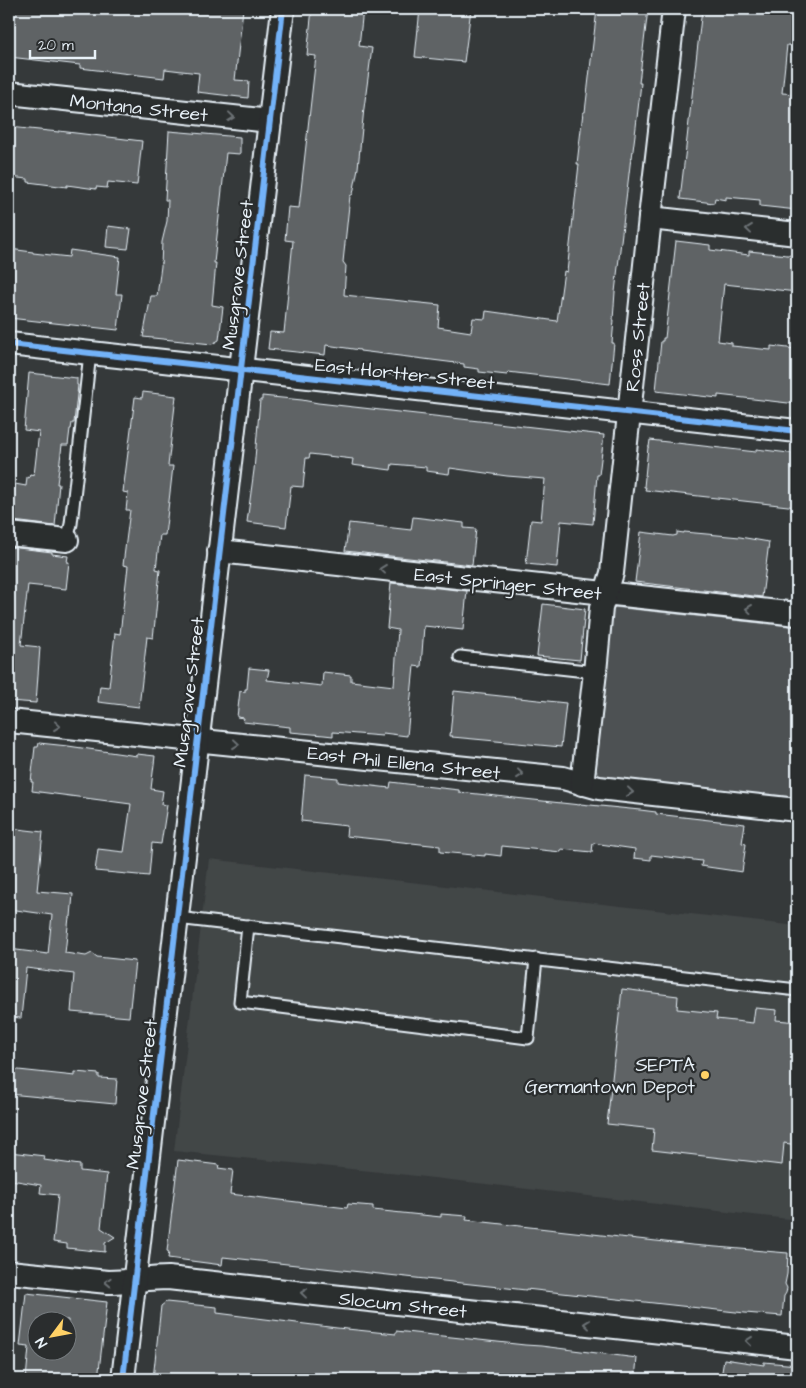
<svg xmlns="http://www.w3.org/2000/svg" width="806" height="1388" font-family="'Architects Daughter',sans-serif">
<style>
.built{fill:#424647}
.green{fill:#4d5152;stroke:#9aa1a5}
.building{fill:#5f6365;stroke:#e8f1f8;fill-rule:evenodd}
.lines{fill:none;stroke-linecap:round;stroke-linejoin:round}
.lane-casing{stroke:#e8f1f8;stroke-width:15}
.street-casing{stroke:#e8f1f8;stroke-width:26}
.lane{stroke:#2a2d2e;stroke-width:11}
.street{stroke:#2a2d2e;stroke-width:22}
.cycleway-casing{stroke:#2a2d2e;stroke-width:9}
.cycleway{stroke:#73b2f8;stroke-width:6}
.oneway{stroke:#6c7275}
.poi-dot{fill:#ffd166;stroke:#2a2d2e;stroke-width:2}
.labels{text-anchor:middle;stroke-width:4.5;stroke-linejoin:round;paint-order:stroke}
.street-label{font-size:19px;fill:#e8f1f8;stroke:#2a2d2e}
.poi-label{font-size:19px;fill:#e8f1f8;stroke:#2a2d2e;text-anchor:end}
</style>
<rect width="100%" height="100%" fill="#35393a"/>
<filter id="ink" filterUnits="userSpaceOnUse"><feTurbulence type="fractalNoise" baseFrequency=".02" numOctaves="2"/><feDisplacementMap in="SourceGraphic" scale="10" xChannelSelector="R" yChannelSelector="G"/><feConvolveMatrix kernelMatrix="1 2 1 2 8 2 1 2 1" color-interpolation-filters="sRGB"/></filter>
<g filter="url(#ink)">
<path class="built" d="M209,859L797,926V1220L390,1173L174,1151Z"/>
<path class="green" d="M613,607L797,627V800L600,777L596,770Z"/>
<g class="building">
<path d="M9,9H81L125,13V9H243L235,80L249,81L248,98L197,92L199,73L165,69L164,78L80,68V65L9,57Z"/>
<path d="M312,9H363L359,46L372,48L364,108L358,168L353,194L350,196L343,262L346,266L344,295L440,305L438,327L471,332L473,318L485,319L486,311L557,321L564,271L567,272L579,164H577L583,112H585L597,9H648L639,83H641L636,127L632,158L631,157L615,292L613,320H614L612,343H614L613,353L610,384L508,372L507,375L479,372V369L464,367V364L360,351V350L326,345L325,355L268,349L270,332L284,333L293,241L285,240L288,207L299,208L316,56L307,55Z"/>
<path d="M420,9H471L464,62L415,57Z"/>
<path d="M702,9H797V46L787,45L782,93L797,94V210L760,206V200L726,197V200L715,198L714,203L680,199Z"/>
<path d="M9,127L59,132V131L142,141L137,185L108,182L107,188L96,187V189L67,185V187L28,182V179L9,177Z"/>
<path d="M169,131L240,137V154L226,153L214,263H216L212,305L223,307L219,340L212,344L143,337L151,296H157L161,266L162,242L167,221L168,200H165Z"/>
<path d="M108,226L131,229L128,249L106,247Z"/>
<path d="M676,241L710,245V250L749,255V251L797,256V292L724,284L718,341L732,343V346L771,350V346L796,349L794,368H797V404L718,395V398L656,391L661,341H663V338H665Z"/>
<path d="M9,249L33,252V253L69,257L70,250L120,257L116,294H122L118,330L9,318Z"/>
<path d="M29,373L77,378V385H78L74,423H72L71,429H70L68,445H62L57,484H59L55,526L13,521L12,520L15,484L26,486L27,477L29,478L30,474L34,475L39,432L24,430Z"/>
<path d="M143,392L176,396L168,466H173L171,484L165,535H160L156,569L160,570L155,621L153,638L147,637L139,707L98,702L100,686L109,687L115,633L120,634L128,566L123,565L130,510H126L128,493L123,492L135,397L142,398Z"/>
<path d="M262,396L302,400L318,403L604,435L599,475H597L593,524L561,521L557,567L526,564L531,520L541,521L545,479L507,476L450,468L449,474L426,471V467L392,464L391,470L352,465L353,459L310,454L309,458H306L303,487L291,486L286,527L247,522L254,470L260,400H262Z"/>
<path d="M650,440L756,452V449L797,454V507L645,490L646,487H644L648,447H649Z"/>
<path d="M413,517L464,523V528L476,529L472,565L345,551L349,523L411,530Z"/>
<path d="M641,532L673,536L677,535V532L684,533V532L740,537L769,542L762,597L635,582Z"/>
<path d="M10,547L52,552V554L68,556L67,562H69L66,589L28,585L21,645L40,647L36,703L9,701V560Z"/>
<path d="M391,583L467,591L463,630L424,626L421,667L414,666L407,736L383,733L382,736L333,732V736L324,735L290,732V727L243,722L244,718L237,717L240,691L245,692V689H247L249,668L269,670L267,680L322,686L323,672L351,675V681L394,686L398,630L387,628Z"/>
<path d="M543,604L585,609L580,660L537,656Z"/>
<path d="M454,691L566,703L561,747L452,737L453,736H450Z"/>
<path d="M39,743L68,746L137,756V754L155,756L151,789L163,791L161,804L167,805L161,844L152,843L149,876L95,871L98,849L124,852L131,804L32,791L33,782H31L35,747H38Z"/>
<path d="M305,775L338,778V782L390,788L391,782L415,785L459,790V792L580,805V804L640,810L656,812V814L745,824L742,843L746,844L742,872L701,866L702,861L651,855V860L634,858L635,849L593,843L592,852L561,849V852L502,846L501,856L485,854V856L440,852V846L346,836L347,826L301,821Z"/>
<path d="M9,828L43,832L37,891L73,894L71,917H69L65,953L86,956L92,953L97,957L135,961L129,1017L71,1012L74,974L26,968L21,1018L9,1017V949L48,954L52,915L9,909Z"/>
<path d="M622,989L678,996L677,1009L717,1013L716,1019L753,1023L755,1008L777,1010L776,1020L797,1022V1145L784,1143L782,1165L652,1150L654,1129L607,1124Z"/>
<path d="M9,1069L75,1076V1072L99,1074V1078L117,1079L115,1104L9,1094Z"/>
<path d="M9,1152L45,1156L44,1160L80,1165V1171L107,1174L101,1228L115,1237L105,1243V1252L67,1248V1244L53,1242L58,1195L40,1193L41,1185L11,1180V1178H9Z"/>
<path d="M178,1160L219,1165L218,1168L233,1170L230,1194L347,1208L348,1204L373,1206V1210L441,1217V1214L467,1216L466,1220L692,1245L788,1253L787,1274L785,1284L787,1288L786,1293L784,1296L782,1316L745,1313L526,1289V1290L223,1257L222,1265L168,1258L169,1252L167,1251Z"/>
<path d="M26,1293L107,1302L98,1379H26L29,1347L20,1346ZM38,1320H68V1350H38Z"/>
<path d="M166,1302L217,1307V1313L337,1328L396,1334V1331L525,1345L541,1346L637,1358L635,1379H240L210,1376V1379H153L161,1306Z"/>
<path d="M724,1359L764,1365V1362L797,1365V1379H732L721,1378Z"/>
</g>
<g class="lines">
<defs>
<g id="lane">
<path d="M67,540L71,524L90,353"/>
<path d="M460,657L595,672"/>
<path d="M177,918L797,990"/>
<path d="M248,926L240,1002L528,1038L536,959"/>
</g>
<g id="street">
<path d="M9,93L270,121"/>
<path d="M650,218L797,234"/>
<path d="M9,344L797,431"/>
<path d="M9,534L67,540"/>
<path d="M219,551L797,614"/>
<path d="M9,721L563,778L599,788L797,810"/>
<path d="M582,784L595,672L601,608L612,573L650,218L674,9"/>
<path d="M9,1272L108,1282C128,1282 148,1278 168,1278L797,1347"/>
<path d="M123,1379L283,9"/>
</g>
</defs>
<use href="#lane" class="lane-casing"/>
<use href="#street" class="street-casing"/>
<use href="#lane" class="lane"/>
<use href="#street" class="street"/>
<defs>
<g id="cycleway">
<path d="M9,344L797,431"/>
<path d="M123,1379L283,9"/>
</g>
</defs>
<use href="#cycleway" class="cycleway-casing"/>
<use href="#cycleway" class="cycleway"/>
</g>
<defs><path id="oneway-chevron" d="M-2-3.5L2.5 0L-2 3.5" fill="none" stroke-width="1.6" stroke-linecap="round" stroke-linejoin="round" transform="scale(1.25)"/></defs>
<g class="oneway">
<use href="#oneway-chevron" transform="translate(231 117) rotate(6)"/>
<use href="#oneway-chevron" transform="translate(749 229) rotate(-174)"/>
<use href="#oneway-chevron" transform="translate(383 569) rotate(-174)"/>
<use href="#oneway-chevron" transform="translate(749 609) rotate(-173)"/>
<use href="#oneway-chevron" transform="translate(57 726) rotate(6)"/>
<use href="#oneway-chevron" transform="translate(236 744) rotate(6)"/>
<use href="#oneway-chevron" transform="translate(520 774) rotate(6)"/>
<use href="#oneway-chevron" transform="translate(630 792) rotate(6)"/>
<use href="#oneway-chevron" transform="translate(108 1282) rotate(-178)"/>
<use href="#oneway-chevron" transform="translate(304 1293) rotate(-174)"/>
<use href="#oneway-chevron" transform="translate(587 1324) rotate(-174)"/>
<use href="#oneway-chevron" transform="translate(749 1341) rotate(-174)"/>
</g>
</g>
<circle class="poi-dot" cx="705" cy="1075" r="5"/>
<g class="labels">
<g class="street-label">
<text transform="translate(139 107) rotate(6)" y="7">Montana Street</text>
<text transform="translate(237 275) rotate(-83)" y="7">Musgrave Street</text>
<text transform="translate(637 337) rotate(-84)" y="7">Ross Street</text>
<text transform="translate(405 373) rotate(6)" y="7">East Hortter Street</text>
<text transform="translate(508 583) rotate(6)" y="7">East Springer Street</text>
<text transform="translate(188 692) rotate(-83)" y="7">Musgrave Street</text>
<text transform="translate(404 762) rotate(6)" y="7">East Phil Ellena Street</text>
<text transform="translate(141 1094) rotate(-83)" y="7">Musgrave Street</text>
<text transform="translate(403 1304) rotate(6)" y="7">Slocum Street</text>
</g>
<g class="poi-label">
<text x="695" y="1071">SEPTA<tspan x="695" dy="22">Germantown Depot</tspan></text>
</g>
</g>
<rect width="806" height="1388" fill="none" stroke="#2a2d2e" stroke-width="30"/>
<rect x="15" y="15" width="776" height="1358" fill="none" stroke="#e8f1f8" stroke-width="2" filter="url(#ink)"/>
<g transform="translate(52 1336) rotate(238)"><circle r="24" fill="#2a2d2e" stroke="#767b7f"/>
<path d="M0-4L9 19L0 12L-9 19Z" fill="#ffd166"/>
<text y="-8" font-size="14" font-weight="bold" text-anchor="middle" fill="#e8f1f8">N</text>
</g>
<path d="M30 50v8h65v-8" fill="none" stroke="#e8f1f8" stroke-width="2.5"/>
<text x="38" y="50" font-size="15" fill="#e8f1f8" stroke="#2a2d2e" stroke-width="4" paint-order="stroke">20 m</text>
</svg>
